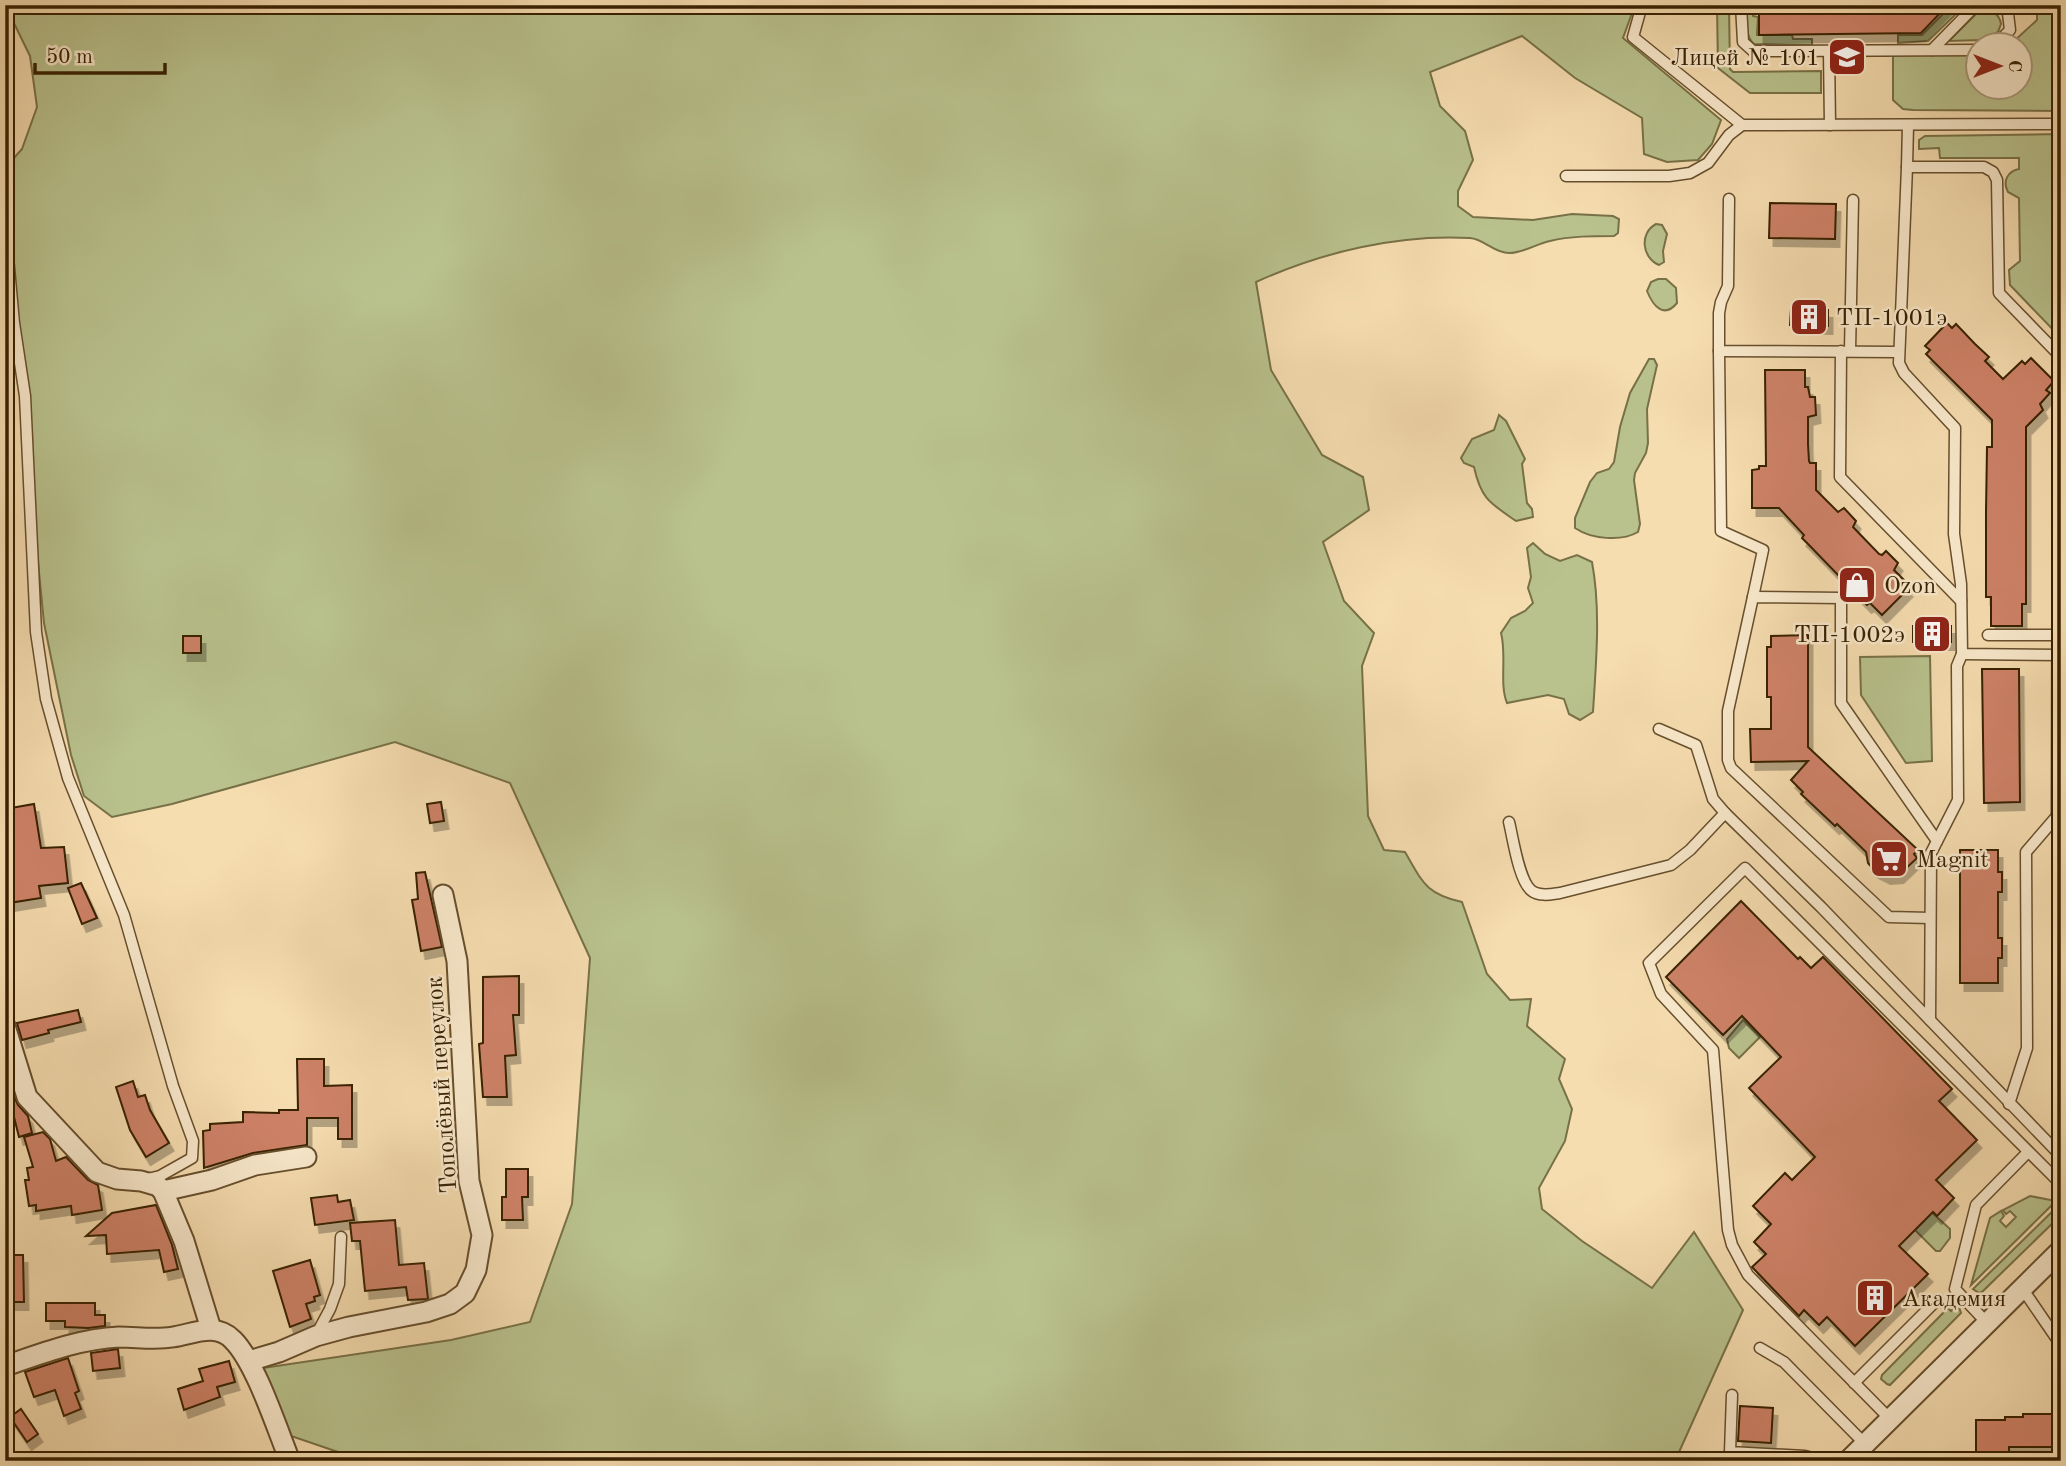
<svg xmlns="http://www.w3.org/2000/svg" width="2066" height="1466" font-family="'Old Standard TT',serif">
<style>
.green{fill:#b9c28d;stroke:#787147;stroke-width:2}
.building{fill:#ce8268;stroke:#372001;stroke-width:2;filter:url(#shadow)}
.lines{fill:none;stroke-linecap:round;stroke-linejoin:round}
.service-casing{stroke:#674f2d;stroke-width:13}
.minor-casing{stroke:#674f2d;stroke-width:23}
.service{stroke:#f9e9cc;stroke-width:10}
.minor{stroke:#f9e9cc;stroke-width:19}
.labels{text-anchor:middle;stroke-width:5;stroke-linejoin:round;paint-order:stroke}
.poi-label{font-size:24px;fill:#372001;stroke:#f9e9cc;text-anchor:start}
.street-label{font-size:24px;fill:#372001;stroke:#f9e9cc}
</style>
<defs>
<filter id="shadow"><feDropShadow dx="4.5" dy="8" stdDeviation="0" flood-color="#0004"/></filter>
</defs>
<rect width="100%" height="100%" fill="#f6ddb0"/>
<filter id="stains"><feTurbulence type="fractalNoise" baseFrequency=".00286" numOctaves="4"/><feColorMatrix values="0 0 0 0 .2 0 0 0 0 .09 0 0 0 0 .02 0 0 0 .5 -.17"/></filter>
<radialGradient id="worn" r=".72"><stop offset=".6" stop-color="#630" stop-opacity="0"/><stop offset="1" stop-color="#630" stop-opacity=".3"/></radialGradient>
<g class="green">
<path d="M5,5H1635L1623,38L1721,120L1712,144L1698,160L1667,162L1644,154L1642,118L1575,78L1522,36L1430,72L1440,106L1465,131L1473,160L1458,191V206L1473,217L1533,220L1572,214L1613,216L1619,219L1618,233L1614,236C1592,236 1571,236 1550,241C1536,244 1523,253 1509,253C1494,253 1484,239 1470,238C1398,234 1322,252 1256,282L1271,370L1322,455L1363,477L1369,510L1323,542L1344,601L1374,633L1362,666L1368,816L1384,850L1405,852C1423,883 1426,894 1462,902L1487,974L1510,1000L1531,999L1527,1026L1565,1059L1559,1079L1572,1109L1565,1141L1539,1188L1542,1209L1582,1241L1652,1288L1694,1232L1743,1310L1675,1461H348L338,1452L291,1436L263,1368L451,1340L530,1322L572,1204L590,958L510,783L395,742L172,804L112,817L84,796L71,755L44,623L5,228V168L22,149L37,107L30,56L10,15L5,14Z"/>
<path d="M1717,5H1729L1730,69L1733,72L1821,71V93H1750L1718,68Z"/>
<path d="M1747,5H1753V16L1758,17L1757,35H1792L1793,39H1812V45L1754,44C1744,35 1747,19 1747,5Z"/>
<path d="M2037,5H2061V111L1913,110L1903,109L1893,100V55L1978,53L1979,88H2021V46L2003,45L2010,40L2013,42L2037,20Z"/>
<path d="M1950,7L1956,14L1928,41L1898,43V35H1922Z"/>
<path d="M1980,10C1990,10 1999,12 2001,24L1998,32L1982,40L1949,41Z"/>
<path d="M2061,134V338L2010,285L2009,270L2020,261L2019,198L2008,192C2002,181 2008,171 2019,169V158H1940L1939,148L1919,149V140L1925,136Z"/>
<path d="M1656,224L1662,225L1667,234L1663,251L1664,262L1659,265C1642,258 1639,233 1656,224Z"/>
<path d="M1658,279H1666L1676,288L1677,303C1664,319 1653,306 1647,291L1651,282Z"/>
<path d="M1649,359H1654L1657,365L1647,409L1648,443L1646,453L1635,473L1634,480L1640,524L1638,532C1621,542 1591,539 1575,528V518L1590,482L1597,473L1609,469L1614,462L1620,427L1630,393Z"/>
<path d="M1499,415L1506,421L1525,459L1522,464L1527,503L1532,509L1533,517L1516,521C1490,503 1481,499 1474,467L1464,463L1461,458L1472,439L1494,430Z"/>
<path d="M1533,543L1545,554L1560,561L1577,555L1592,562C1601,610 1596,663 1593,712L1580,720L1569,714L1564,699L1548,695L1507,703C1499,684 1507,655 1501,633L1511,618L1525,611L1533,603L1528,588L1531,577L1527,548Z"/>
<path d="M1930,656L1932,761L1906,763L1861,695L1860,657Z"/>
<path d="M1743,1020L1760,1037L1739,1058L1729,1048L1727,1039Z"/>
<path d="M2030,1196L2056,1201L1971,1285L1990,1218L2001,1211L2004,1216L2000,1221L2006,1227L2016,1217L2010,1211L2006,1214L2003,1210Z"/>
<path d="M1917,1199L1950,1229V1238L1940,1251H1936L1915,1230L1924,1221Z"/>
<path d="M2061,1203V1215L1982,1292L1979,1293L1973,1289Z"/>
<path d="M1958,1304L1961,1313L1890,1385L1887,1384L1881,1379L1882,1375L1948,1308L1951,1311Z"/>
</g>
<g class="building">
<path d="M1759,5H1948L1921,33L1759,35Z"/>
<path d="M1770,203L1836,204L1835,239L1769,238Z"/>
<path d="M1791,309L1828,310V326L1790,325Z"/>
<path d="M1947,323L1952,328L1956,324L1975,344L1989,357L1985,361L2003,379L2022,361L2025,364L2031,358L2054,381L2046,390L2050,393L2040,404L2043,410L2026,427V604H2022V626H1991V597H1986V512L1987,447H1992V420L1926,354L1930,350L1925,346Z"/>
<path d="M1765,370H1805V387H1808L1810,397H1815L1816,415L1808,417V444L1809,461L1810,463H1816V490L1838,512L1844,508L1856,521L1853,527L1879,554L1882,555L1886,551L1898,563L1894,570L1906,582L1904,584L1908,589L1882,615L1870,603L1867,605L1808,544L1802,538L1804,535L1779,508H1752V470L1759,469V466H1766Z"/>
<rect x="1913" y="626" width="38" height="16"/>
<path d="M1808,635V747L1918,850L1914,854L1917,858L1899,875L1886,876L1874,870L1868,863L1866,852L1837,824L1835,826L1801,794L1803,792L1791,780L1808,761L1751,762L1750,729H1771V697H1767V647H1771V636Z"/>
<rect x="183" y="636" width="18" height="17"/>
<path d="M1982,669H2019L2020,802L1984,803Z"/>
<path d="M441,802L444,821L430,823L427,804Z"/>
<path d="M34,804L41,848L64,847L68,883L39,886L41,898L9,903L5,883V853L11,852L5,809Z"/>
<path d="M1960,850H1998V872H2002V892H1998V938H2002V958H1998V983H1960Z"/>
<path d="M425,872L442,947L421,951L412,900L418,899L416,873Z"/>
<path d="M81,883L97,918L82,924L68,888Z"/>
<path d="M1741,901L1798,959L1800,957L1811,968L1823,957L1952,1089L1939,1101L1977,1140L1936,1180L1954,1198L1937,1216L1933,1212L1899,1246L1928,1274L1855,1346L1827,1317L1819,1325L1804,1310L1799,1316L1752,1267L1766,1254L1754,1242L1771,1224L1753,1206L1785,1173L1792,1180L1815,1157L1749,1088L1781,1057L1742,1016L1723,1035L1666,977Z"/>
<path d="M519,976V1015H513L516,1055L505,1056L507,1097H483L479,1044L483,1043V977Z"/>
<path d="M78,1010L81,1022L48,1030L49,1033L22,1040L17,1023Z"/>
<path d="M297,1059H324V1086L352,1085V1139H338V1118H307V1145L253,1153L204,1168L203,1131L210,1130V1124L243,1122V1112L279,1113V1110H298Z"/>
<path d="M133,1081L138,1097L145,1095L150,1110L169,1143L146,1157L130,1130L116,1087Z"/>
<path d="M14,1096L18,1105L28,1116L32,1133L19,1137L9,1097Z"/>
<path d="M43,1132L50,1139L56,1161L66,1157L88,1180L98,1185L102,1210L72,1215L71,1206L36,1211V1205L29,1206L25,1180H29L27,1168L33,1167L24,1137Z"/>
<path d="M506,1169H528V1197H522L523,1220H502V1197H506Z"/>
<path d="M337,1195L338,1202L350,1200L354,1220L315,1225L311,1198Z"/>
<path d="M156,1205L172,1245L178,1269L164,1272L159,1250L107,1254L106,1235L86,1236L112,1213Z"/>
<path d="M395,1220L399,1265L424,1263L428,1299L408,1300L406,1287L365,1291L360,1241H352L350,1223Z"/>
<path d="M5,1255H23L24,1302H5Z"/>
<path d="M310,1260L320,1295L314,1297L315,1301L306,1304L311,1319L290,1327L273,1271Z"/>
<path d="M46,1303H95V1315H105V1326L88,1328L65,1327V1321H46Z"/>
<path d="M118,1349L120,1368L93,1371L91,1353Z"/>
<path d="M68,1358L79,1391L75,1393L81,1409L64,1416L55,1390L34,1397L25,1372Z"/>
<path d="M229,1361L235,1382L217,1387L220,1397L184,1410L178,1389L203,1381L199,1369Z"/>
<path d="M1740,1406L1773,1408L1771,1443L1738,1441Z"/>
<path d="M21,1409L38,1434L27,1442L10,1417Z"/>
<path d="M2023,1414H2061V1447H2009V1461H1976V1420H2005V1417H2023Z"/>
</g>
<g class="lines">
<defs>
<g id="service">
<path d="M1642,5L1633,37L1742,125L2061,124"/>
<path d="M1741,5L1743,42L1753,51L1979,50"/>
<path d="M1994,46L2010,30L2007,5"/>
<path d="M1932,50L1976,5"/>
<path d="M1829,52L1830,125"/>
<path d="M1907,167L1908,125"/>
<path d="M1566,176H1669L1690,173L1708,163L1729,135L1742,125"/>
<path d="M1729,199L1728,286L1721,302L1719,313V351L1898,352"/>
<path d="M5,224L14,323L25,396L36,632L46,699L68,778L124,915L173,1086L193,1141L192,1158L160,1176L147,1179"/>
<path d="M1719,351L1721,531L1763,550L1753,597"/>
<path d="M1841,351L1840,477L1961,601"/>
<path d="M1850,351L1853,200"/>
<path d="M2061,357L1999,293L1997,180L1993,172L1984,167H1907L1899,363L1904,373L1955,428L1954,534L1961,584L1962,654L2061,655"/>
<path d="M2061,437L2058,443L2057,816H2061"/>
<path d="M1988,635H2058"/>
<path d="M1659,729L1696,745L1713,799L1725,813L1821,907L2061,1156"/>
<path d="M1509,822C1513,838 1519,882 1532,891C1540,897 1552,894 1560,893L1671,865L1690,850L1725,813"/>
<path d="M1930,918L1889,917L1731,768L1728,760V711L1753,597L1841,598V703L1937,841"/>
<path d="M1930,1020L1931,853L1958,800L1957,666L1962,654"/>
<path d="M2009,1104L2027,1048L2026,852L2057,816"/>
<path d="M2022,1288L2061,1345"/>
<path d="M1987,1323L1955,1289L1976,1205L2028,1152"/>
<path d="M316,1335L330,1309L339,1284L341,1237"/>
<path d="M1760,1348L1784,1362L1865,1444"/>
<path d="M1854,1383L1936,1301"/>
<path d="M1732,1395L1730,1452L1805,1456L1824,1461"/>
<path d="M1890,1419L1748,1275L1732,1245L1728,1230L1713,1050L1661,994L1649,963L1745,868L2061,1184"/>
</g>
<g id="minor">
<path d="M5,1026L27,1097L97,1172L117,1179L141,1181L158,1186L163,1191L184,1241L211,1329"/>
<path d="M163,1191L212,1180L255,1165L306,1157"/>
<path d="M249,1361L279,1352L316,1336L349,1327L426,1312L450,1304L465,1293L476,1270L482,1235L469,1181L457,961L443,895"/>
<path d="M5,1366C43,1353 79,1339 119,1337C137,1337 155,1340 173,1337C193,1334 216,1322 233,1340C256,1363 277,1429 290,1461"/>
<path d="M1848,1461L2061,1250"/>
</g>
</defs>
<use href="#service" class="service-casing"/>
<use href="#minor" class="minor-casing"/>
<use href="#service" class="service"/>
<use href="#minor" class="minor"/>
</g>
<defs>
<symbol id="school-square" viewBox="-11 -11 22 22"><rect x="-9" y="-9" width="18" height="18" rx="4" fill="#8f2418" stroke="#f9e9cc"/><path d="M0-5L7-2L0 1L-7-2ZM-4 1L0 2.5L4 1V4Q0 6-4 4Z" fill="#fff"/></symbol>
<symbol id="building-square" viewBox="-11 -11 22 22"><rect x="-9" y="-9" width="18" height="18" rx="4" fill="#8f2418" stroke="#f9e9cc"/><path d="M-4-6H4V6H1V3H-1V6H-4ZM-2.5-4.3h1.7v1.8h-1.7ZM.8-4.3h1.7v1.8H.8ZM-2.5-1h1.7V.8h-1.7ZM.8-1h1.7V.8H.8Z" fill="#fff"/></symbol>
<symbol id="shop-square" viewBox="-11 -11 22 22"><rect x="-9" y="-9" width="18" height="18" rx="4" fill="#8f2418" stroke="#f9e9cc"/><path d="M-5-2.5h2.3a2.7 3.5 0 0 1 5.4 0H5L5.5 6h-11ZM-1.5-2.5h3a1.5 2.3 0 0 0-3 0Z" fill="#fff"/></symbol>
<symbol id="supermarket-square" viewBox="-11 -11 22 22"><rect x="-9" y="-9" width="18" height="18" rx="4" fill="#8f2418" stroke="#f9e9cc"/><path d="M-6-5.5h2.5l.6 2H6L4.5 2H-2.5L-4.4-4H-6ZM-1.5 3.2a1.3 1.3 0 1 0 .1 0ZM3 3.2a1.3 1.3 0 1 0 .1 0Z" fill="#fff"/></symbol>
</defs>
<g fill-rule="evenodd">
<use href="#school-square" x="1825" y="35" width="44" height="44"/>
<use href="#building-square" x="1787" y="295" width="44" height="44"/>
<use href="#shop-square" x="1835" y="563" width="44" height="44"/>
<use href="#building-square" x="1910" y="612" width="44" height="44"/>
<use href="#supermarket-square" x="1867" y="837" width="44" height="44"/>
<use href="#building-square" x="1853" y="1276" width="44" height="44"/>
</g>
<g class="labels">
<g class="poi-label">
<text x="1820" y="65" text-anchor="end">Лицей № 101</text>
<text x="1836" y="325">ТП-1001э</text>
<text x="1884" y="593">Ozon</text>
<text x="1905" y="642" text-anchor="end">ТП-1002э</text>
<text x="1916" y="867">Magnit</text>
<text x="1902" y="1306">Академия</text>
</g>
<g class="street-label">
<text transform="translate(441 1085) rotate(-94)" y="8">Тополёвый переулок</text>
</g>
</g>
<rect width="2066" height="1466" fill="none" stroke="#f6ddb0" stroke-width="28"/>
<rect x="7" y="7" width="2052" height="1452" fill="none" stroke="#372001" stroke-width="3.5"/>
<rect x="14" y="14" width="2038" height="1438" fill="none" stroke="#372001" stroke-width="2"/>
<g transform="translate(1999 66) rotate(90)"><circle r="33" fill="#f9e9cc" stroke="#ab997b" stroke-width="2"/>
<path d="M0-5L12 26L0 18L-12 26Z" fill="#8f2418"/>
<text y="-10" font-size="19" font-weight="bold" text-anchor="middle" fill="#372001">С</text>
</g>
<path d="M35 63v10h130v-10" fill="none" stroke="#372001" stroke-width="3.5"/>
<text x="46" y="63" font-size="21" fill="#372001" stroke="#f9e9cc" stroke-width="5" paint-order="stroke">50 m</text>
<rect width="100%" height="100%" filter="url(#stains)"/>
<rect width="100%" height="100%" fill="url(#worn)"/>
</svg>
